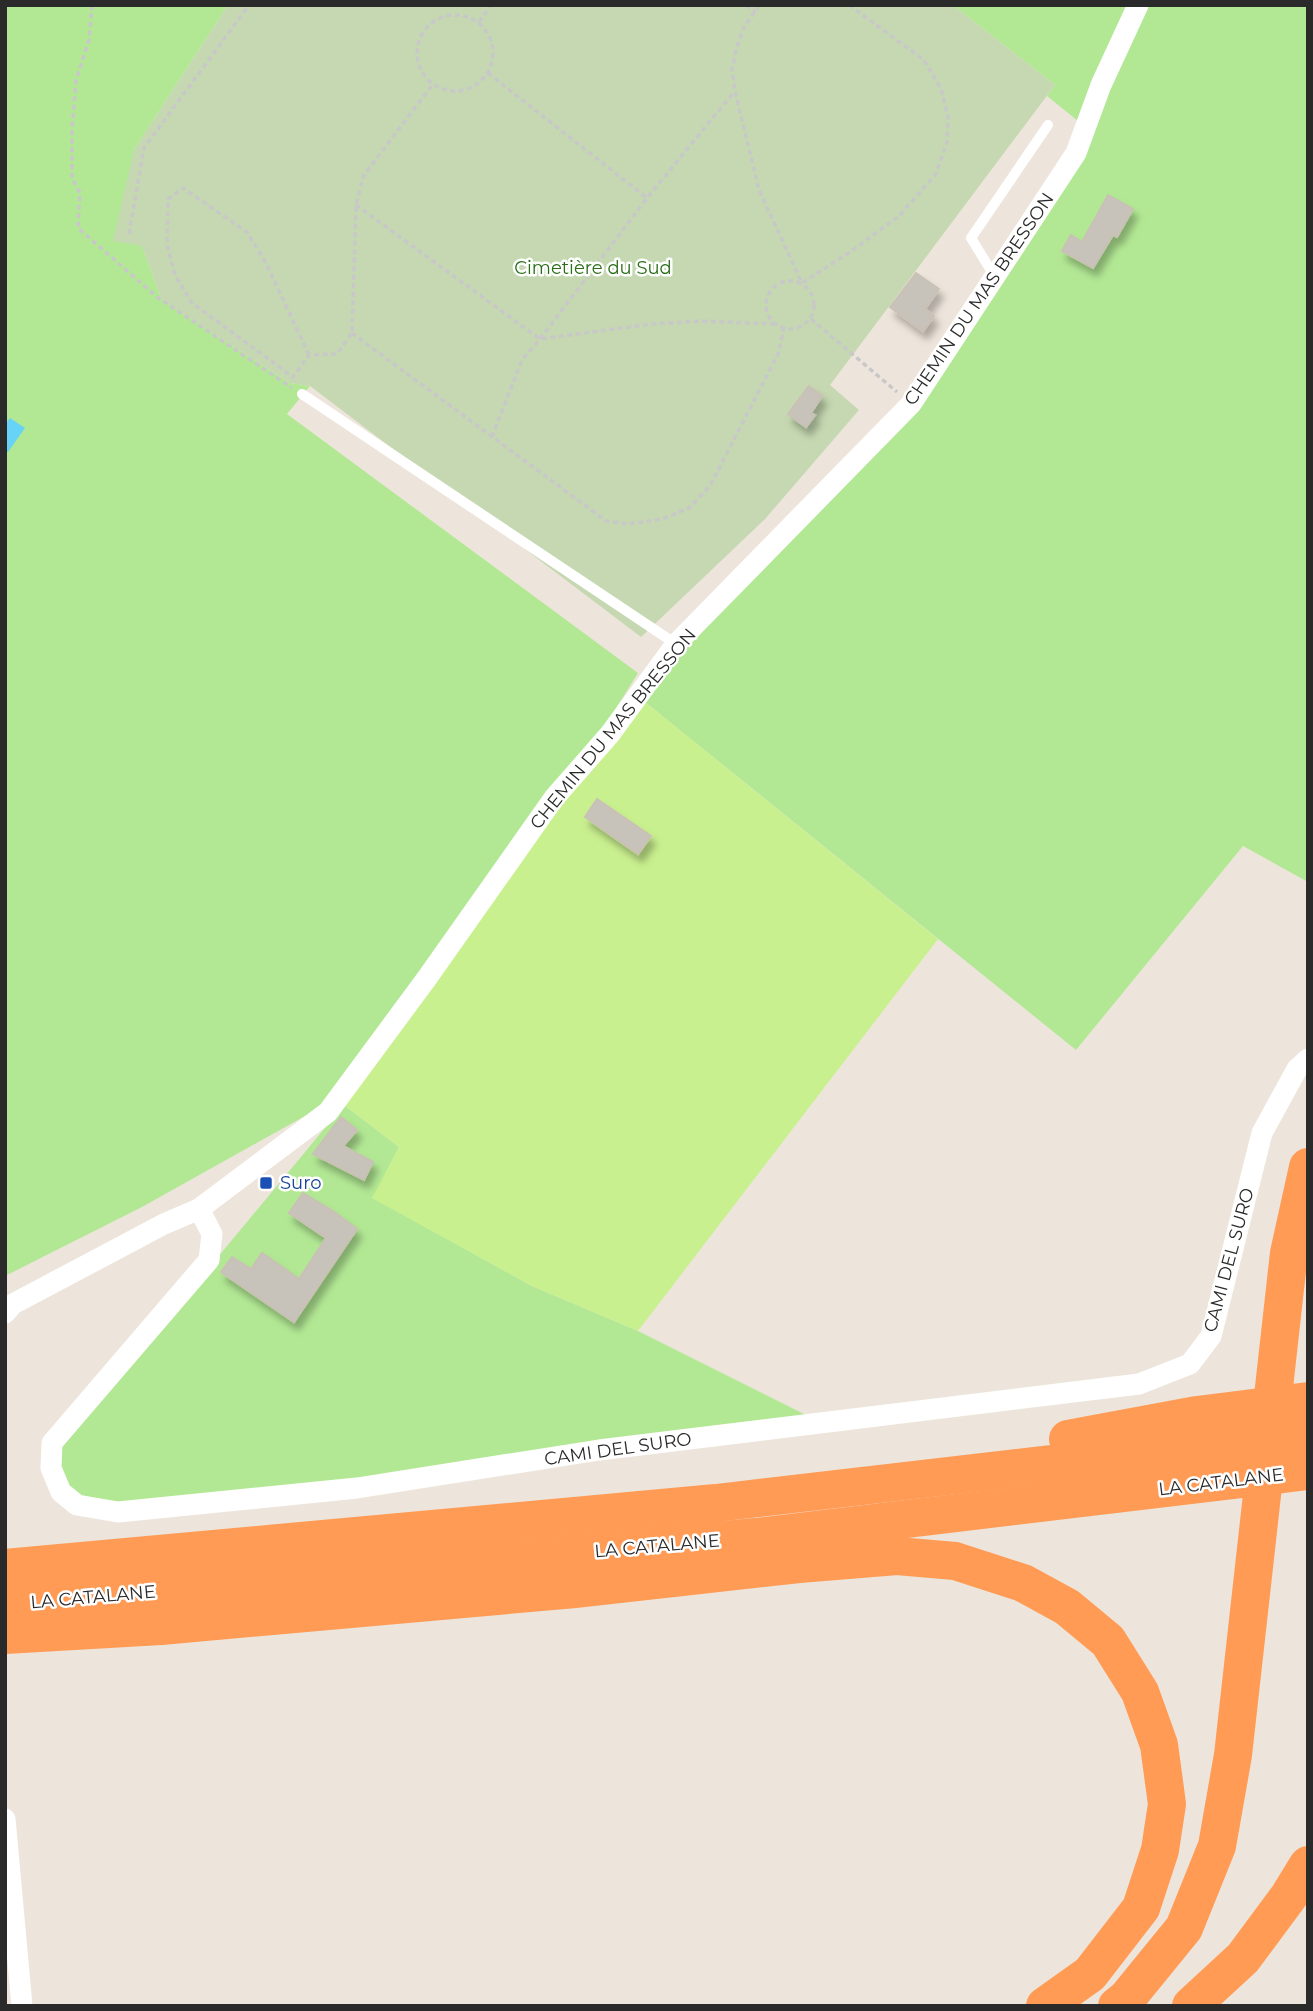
<svg xmlns="http://www.w3.org/2000/svg" width="1313" height="2011" font-family="Montserrat,sans-serif">
<style>
.green{fill:#b2e894}
.cemetery{fill:#c5d8b1}
.pitch{fill:#c9f08f}
.water{fill:#67d3f6}
.building{fill:#c8c3ba;stroke:#c9c1b5;stroke-width:2;filter:url(#shadow)}
.lines{fill:none;stroke-linecap:round;stroke-linejoin:round}
.path{stroke:#c8c8c8;stroke-width:3.5;stroke-dasharray:5 3.5;stroke-linecap:butt}
.service{stroke:#fff;stroke-width:10}
.minor{stroke:#fff;stroke-width:21}
.motorway{stroke:#ff9b55;stroke-width:38}
.transit-dot{fill:#1a4fb4;stroke:#fff;stroke-width:2.5}
.labels{text-anchor:middle;stroke-width:5;stroke-linejoin:round;paint-order:stroke}
.park-label{font-size:18px;fill:#296d15;stroke:#fff}
.street-label{font-size:18px;fill:#2a2a2a;stroke:#fff}
.transit-label{font-size:18px;fill:#164399;stroke:#fff;text-anchor:start}
</style>
<defs>
<filter id="shadow"><feDropShadow dx="4.5" dy="8" stdDeviation="3.5" flood-color="#0004"/></filter>
</defs>
<rect width="100%" height="100%" fill="#ede5db"/>
<g class="green">
<path d="M5,5H228L134,150L142,246L162,300L290,383L310,386L287,414L638,673L603,729L321,1107L142,1207L5,1276Z"/>
<path d="M953,5H1128L1078,121L1047,96L1055,85Z"/>
<path d="M1147,5H1308V882L1243,846L1076,1050L645,702L683,650L917,409L1109,88Z"/>
<path d="M344,1105L399,1147L373,1198L532,1286L638,1331L808,1416L356,1479L118,1503C77,1496 57,1495 61,1446Z"/>
</g>
<path class="cemetery" d="M228,5H953L1055,85L830,385L859,410L765,519L641,637L310,386L290,383L162,300L142,246L113,241L134,150Z"/>
<path class="pitch" d="M645,702L938,939L638,1331L532,1286L372,1198L399,1147L344,1105L561,803Z"/>
<path class="water" d="M10,418L25,428L8,452L5,451V424Z"/>
<g class="building">
<path d="M1108,195L1133,209L1117,237L1113,235L1093,268L1062,251L1071,235L1082,242Z"/>
<path d="M916,273L939,289L925,309L934,316L923,331L890,307Z"/>
<path d="M809,386L822,396L811,413L815,415L806,427L788,414Z"/>
<path d="M597,799L651,836L638,854L585,817Z"/>
<path d="M341,1117L357,1130L343,1146L373,1162L364,1180L313,1154Z"/>
<path d="M303,1193L333,1211L357,1229L294,1322L221,1272L232,1257L251,1269L262,1253L299,1279L326,1238L289,1213Z"/>
</g>
<g class="lines">
<g class="path">
<path d="M92,5L89,40L76,80L72,130V178L80,193L78,228L157,297L292,388"/>
<path d="M746,5L755,12"/>
<path d="M759,5L743,29L736,50L732,70L735,91L759,190L802,283L850,252L899,216L935,175L947,143L948,118L941,89L924,60L849,5"/>
<circle cx="455" cy="53" r="38"/>
<path d="M479,22L491,5"/>
<path d="M488,73L647,198"/>
<path d="M356,205L540,339L652,324L700,321L774,324"/>
<path d="M129,234L144,148L249,5"/>
<circle cx="790" cy="305" r="24"/>
<path d="M811,319L897,392"/>
<path d="M352,333L606,521L629,524L662,519L689,508L710,486L778,354L784,329"/>
<path d="M309,355L266,263L247,232L183,188L168,199L167,245L175,275L192,303L293,377L309,355L337,354L352,333L356,205L364,175L433,84"/>
<path d="M492,437L522,360L540,339L647,198L734,92"/>
</g>
<g class="service">
<path d="M995,277L971,238L1048,125"/>
<path d="M302,394L676,644"/>
</g>
<g class="minor">
<path d="M199,1209L212,1234L209,1260L52,1443L51,1468L61,1492L77,1505L118,1512L357,1488L599,1450L1139,1384L1190,1364L1211,1336L1262,1133L1297,1069L1308,1059"/>
<path d="M5,1313L13,1304L164,1224L199,1209L328,1112L427,978L554,798L610,734L676,644L911,404L1076,153L1101,85L1138,5"/>
<path d="M5,1819L22,2006"/>
</g>
<g class="motorway">
<path d="M1068,1439L1197,1415L1308,1401"/>
<path d="M5,1568L716,1503L1308,1434"/>
<path d="M5,1605L756,1537L1308,1471"/>
<path d="M5,1635L161,1626L575,1589L799,1564L897,1556L955,1561L1023,1583L1067,1607L1108,1641L1140,1692L1159,1745L1167,1804L1160,1850L1141,1908L1090,1974L1045,2006"/>
<path d="M1117,2006L1127,1998L1184,1928L1217,1846L1233,1755L1289,1253L1308,1167"/>
<path d="M1191,2006L1243,1958L1289,1896L1308,1865"/>
</g>
</g>
<rect class="transit-dot" x="259" y="1176" width="14" height="14" rx="3.5"/>
<g class="labels">
<g class="park-label">
<text x="593" y="274">Cimetière du Sud</text>
</g>
<g class="street-label">
<text transform="translate(979 299) rotate(-56)" y="6">CHEMIN DU MAS BRESSON</text>
<text transform="translate(613 729) rotate(-51)" y="6">CHEMIN DU MAS BRESSON</text>
<text transform="translate(1229 1260) rotate(-75)" y="6">CAMI DEL SURO</text>
<text transform="translate(618 1449) rotate(-8)" y="6">CAMI DEL SURO</text>
<text transform="translate(1221 1482) rotate(-7)" y="6">LA CATALANE</text>
<text transform="translate(657 1546) rotate(-5)" y="6">LA CATALANE</text>
<text transform="translate(93 1597) rotate(-5)" y="6">LA CATALANE</text>
</g>
<g class="transit-label">
<text x="280" y="1189">Suro</text>
</g>
</g>
<rect width="1313" height="2011" fill="none" stroke="#2a2a2a" stroke-width="14"/>
</svg>
